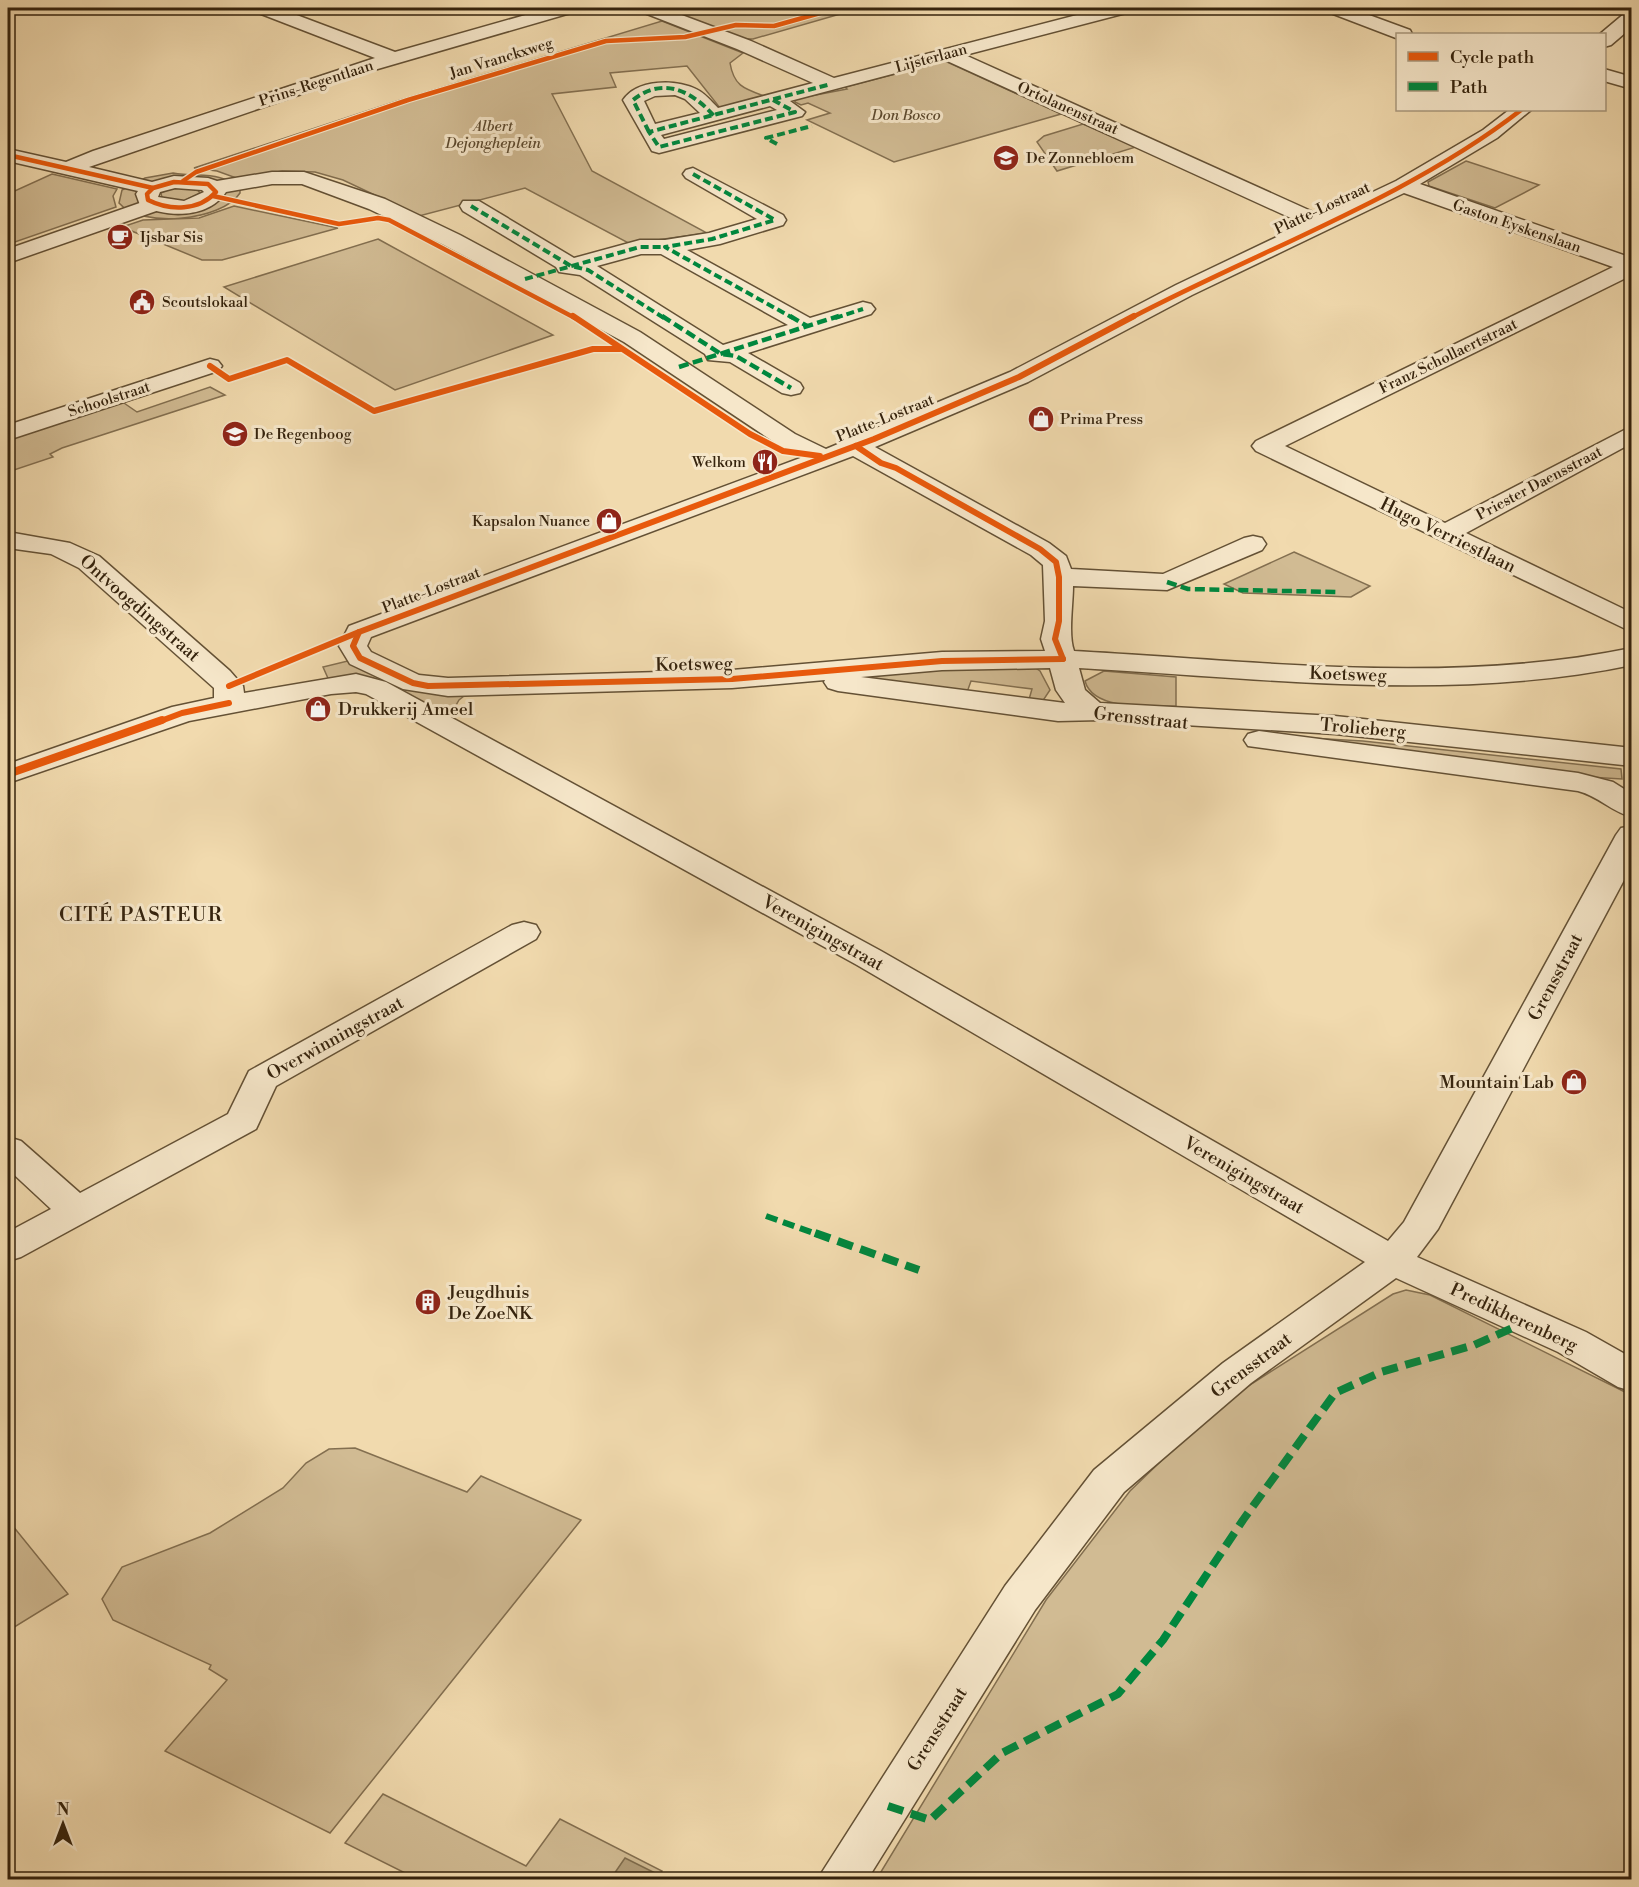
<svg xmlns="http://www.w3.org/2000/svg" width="1639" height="1887" font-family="'Libre Bodoni',serif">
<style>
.green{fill:#d1bb93;stroke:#836f50;stroke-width:1.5;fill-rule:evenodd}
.water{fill:#b19c77;stroke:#7f6c4d;stroke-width:1.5}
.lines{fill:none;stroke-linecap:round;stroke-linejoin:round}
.minor-casing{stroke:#645135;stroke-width:3}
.tertiary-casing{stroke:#645135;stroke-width:3}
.minor{fill:#f6e7ca;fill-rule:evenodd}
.tertiary{fill:#f6e7ca;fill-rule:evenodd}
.quiet-far3{stroke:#00873e;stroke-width:4;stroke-dasharray:8 4;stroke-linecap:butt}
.quiet-far2{stroke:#00873e;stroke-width:4.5;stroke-dasharray:10 4.5;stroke-linecap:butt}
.quiet-far1{stroke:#00873e;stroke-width:6;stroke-dasharray:12 6;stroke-linecap:butt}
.quiet{stroke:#00873e;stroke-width:8;stroke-dasharray:16 8;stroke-linecap:butt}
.cycleway-far2-casing{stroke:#f6e7ca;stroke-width:7}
.cycleway-far1-casing{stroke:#f6e7ca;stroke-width:9}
.cycleway-casing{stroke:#f6e7ca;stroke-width:11}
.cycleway-far2{stroke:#e8590c;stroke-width:4.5}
.cycleway-far1{stroke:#e8590c;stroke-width:6}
.cycleway{stroke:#e8590c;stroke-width:8}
.labels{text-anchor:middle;stroke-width:6;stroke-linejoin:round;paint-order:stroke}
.far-street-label{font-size:15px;fill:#35230d;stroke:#f6e7ca}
.far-park-label{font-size:15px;font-style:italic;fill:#5c492e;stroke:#f6e7ca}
.far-poi-label{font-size:15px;fill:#35230d;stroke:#f6e7ca;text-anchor:start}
.street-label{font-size:18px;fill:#35230d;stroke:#f6e7ca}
.poi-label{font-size:18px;fill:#35230d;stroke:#f6e7ca;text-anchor:start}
.neighbourhood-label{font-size:20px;letter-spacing:1.5px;fill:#35230d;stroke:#f6e7ca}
</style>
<rect width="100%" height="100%" fill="#f1daae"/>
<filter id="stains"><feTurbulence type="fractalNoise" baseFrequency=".00333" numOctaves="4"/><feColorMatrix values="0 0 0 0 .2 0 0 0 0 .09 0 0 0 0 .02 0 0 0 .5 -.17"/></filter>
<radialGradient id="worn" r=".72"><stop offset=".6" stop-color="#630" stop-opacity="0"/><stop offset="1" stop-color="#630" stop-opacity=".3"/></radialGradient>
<g class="green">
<path d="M690,8H861L753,39H741L674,13Z"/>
<path d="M662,21L743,53L730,63C734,87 745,89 767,97L720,108L687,66L610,73L616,87L552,94L592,171L707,233L657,240L634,246L525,188L419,216L343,180L315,172L282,171L239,179L217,171L194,168L397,101Z"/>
<path d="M945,61L1061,114L894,162L807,120L830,113L808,103L801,105L795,102V99L800,98L847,89L845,87Z"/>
<path d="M1083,124L1136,147L1057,171L1037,142L1044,136Z"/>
<path d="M1466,161L1539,185L1495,208L1429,186L1428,182Z"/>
<path d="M173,173C199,178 220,170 240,189V193C222,221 141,229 119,203L122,190L145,178ZM174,182L216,192L166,207L147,194Z"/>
<path d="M52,174L117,189L113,196L116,207L12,243L8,241V194Z"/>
<path d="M173,187L196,188L200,193L184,201L162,198L161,193Z"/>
<path d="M234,206L338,228L222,260H202L122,227L143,220L199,218Z"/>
<path d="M378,239L553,335L395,390L224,287Z"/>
<path d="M210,387L225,395L62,448L50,454L53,457L8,472V440L121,401L137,412Z"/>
<path d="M1294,552L1370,586L1351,597L1243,593L1224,584Z"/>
<path d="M360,658L413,683L478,685L459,700L451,714L456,729L376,688L331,685L323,667Z"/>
<path d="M1034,667L1040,671L1050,690L1042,702L1028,703L1032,689L971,681L966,695L901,686L841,673Z"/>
<path d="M1104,671L1176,677V706C1150,706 1093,711 1085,681Z"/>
<path d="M1274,736L1363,741L1621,769L1622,779L1572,776Z"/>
<path d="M1406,1290L1430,1295L1631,1395V1879L876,1880L1046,1600L1130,1491L1220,1404L1393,1294Z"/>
<path d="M355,1448L467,1492L481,1476L581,1520L330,1833L165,1751L227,1680L209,1669L211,1665L113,1620L102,1599L122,1567L210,1533L283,1488L306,1463L329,1449Z"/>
<path d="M8,1520L68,1594L8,1631Z"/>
<path d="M383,1794L526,1866L560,1819L662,1871L656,1880L417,1879L345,1843Z"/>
</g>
<path class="water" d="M625,1858L667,1879H625L614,1874Z"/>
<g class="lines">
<defs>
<g id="minor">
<path d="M253,8H278L395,52L550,8H577L574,12L357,75L89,167L152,182L174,176L208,178L217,181L272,172H304L385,199L460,235L640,332L795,434L826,449L1010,372L1176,285L1304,224L945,60L790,101L805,112L802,116L659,153L652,151L623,100C637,79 675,79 696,89C705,93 711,101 718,108L813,83L737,49L642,12L639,8H663L751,41L834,78L1104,8H1133L1130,12L965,55L1322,216L1396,181L1483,130L1509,110H1531L1497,138L1420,184L1632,258V275L1285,446L1445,523L1632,426V443L1466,533L1632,613V632L1256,451L1252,446L1256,441L1613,267L1404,193L1192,295L1028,382L875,447L1049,543L1066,556L1071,569L1163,574L1244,538L1253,536L1262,538L1266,544L1262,550L1167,590L1073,586C1073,605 1068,635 1074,651C1259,661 1448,686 1632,648V665C1450,703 1262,678 1079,668L1085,690L1100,703L1335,716L1632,748V766L1335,734L1101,720L1058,721L838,691L828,688L824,682L825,680L732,688L448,696L403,689L350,664L339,646L349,626L803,457L777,444L624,342L444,245L369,209L302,184H272L226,192C208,219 167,218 140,205L136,194L138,191L8,161V149L66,162L93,151L375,58L256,12ZM675,95L685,99L700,113L655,124L644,101L655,96ZM770,106L777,110L664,139L661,135ZM175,188L202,190L204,192L184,201L158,197L160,192ZM853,456L1031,555L1043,565L1045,621L1041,639L1045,651L942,652L732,670L448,678L419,675L371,652L367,646L371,637ZM1050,668L1056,690L1065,703L861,677L942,670Z"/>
<path d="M1325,8H1350L1410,30L1412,34H1398L1396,38L1328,12Z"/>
<path d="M1632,12V27L1611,45L1604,47V34H1600L1625,13Z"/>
<path d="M1604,69L1632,77V89L1604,81Z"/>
<path d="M693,168L783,215L786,220L783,225L720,244L687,250L810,318L863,302L871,304L875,309L871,314L748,353L800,383L803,388L800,393L791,395L782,393L730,362L708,360L705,354L580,275L559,272L556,267L463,211L460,206L463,201H479L574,258L640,240H665L709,233L757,219L686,178L683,174L686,170ZM641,254H661L788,325L723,345L597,266Z"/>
<path d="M210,359L218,361L222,366L218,371L8,440V425Z"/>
<path d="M8,532L70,543L99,556L230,671L243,686L244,693L356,674L386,682L881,951L1388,1241L1404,1222L1616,835L1621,828L1632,826V865L1438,1229L1417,1257L1586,1332L1632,1358V1391L1618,1387L1558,1352L1396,1278L1251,1383L1124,1492L1035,1610L867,1880H817L1005,1586L1094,1470L1223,1363L1365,1262L857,965L366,694L356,692L331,694L189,721L8,783V764L172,707L214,698V688L79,568L51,554L8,548Z"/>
<path d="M1259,731L1578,773L1613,782L1632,794V817C1612,812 1598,796 1578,791L1248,746L1244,740L1248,734Z"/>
<path d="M524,922L536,925L540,932L536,939L276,1086L256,1129L21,1257L8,1261V1232L51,1209L8,1169V1137L21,1141L80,1193L228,1114L249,1071L512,925Z"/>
</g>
<path id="tertiary" d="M154,198L162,199L165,204L162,209L8,263V249Z"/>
</defs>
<use href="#minor" class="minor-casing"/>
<use href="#tertiary" class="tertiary-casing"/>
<use href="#minor" class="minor"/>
<use href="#tertiary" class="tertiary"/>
<g class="quiet-far3">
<path d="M773,100L795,112L659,147L649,132L831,84"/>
<path d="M649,132L633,100C663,76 692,91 714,116"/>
<path d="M777,144L766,138L812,126"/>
<path d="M693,174L775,220L712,239L665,247L793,318"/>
<path d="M471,206L571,266L588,270L664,318"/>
<path d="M525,279L640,247H665"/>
<path d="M835,318L863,309"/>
</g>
<g class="quiet-far2">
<path d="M662,316L721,354L736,356L791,388"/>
<path d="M790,316L807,326"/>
<path d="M679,367L839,316"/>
<path d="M1167,582L1188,589L1338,592"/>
</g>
<path class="quiet-far1" d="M766,1216L819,1235"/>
<g class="quiet">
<path d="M815,1233L919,1270"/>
<path d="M888,1806L930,1820L1002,1753L1118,1694L1163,1640L1243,1520L1335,1393L1381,1372L1474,1345L1526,1322"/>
</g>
<defs>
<g id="cycleway-far2">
<path d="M8,155L153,188"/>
<path d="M183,181L196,172L408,100L606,41L685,37L736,25L774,26L838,8"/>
<path d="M174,182L208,184L216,192C199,211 170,211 148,200L147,194L153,188Z"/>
<path d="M213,196L339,224L378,218L389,220L575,318"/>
<path d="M1131,318C1258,251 1408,198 1521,110"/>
</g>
<g id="cycleway-far1">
<path d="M573,316L750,434L783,451L820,456"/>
<path d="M210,366L229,379L287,360L374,411L593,349H620"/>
<path d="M856,446L881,463L896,468L1040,549L1056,562L1059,577V621L1055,639L1063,659"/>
<path d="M359,632L353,646L360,658L413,683L428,686L732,679L942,661L1063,659"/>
<path d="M229,686L359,632L874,439L1019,377L1134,316"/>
<path d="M158,722L182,713L229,703"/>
</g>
<path id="cycleway" d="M8,774L162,720"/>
</defs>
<use href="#cycleway-far2" class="cycleway-far2-casing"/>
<use href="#cycleway-far1" class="cycleway-far1-casing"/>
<use href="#cycleway" class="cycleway-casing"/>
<use href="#cycleway-far2" class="cycleway-far2"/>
<use href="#cycleway-far1" class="cycleway-far1"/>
<use href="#cycleway" class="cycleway"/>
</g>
<defs>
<symbol id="school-disc" viewBox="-11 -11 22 22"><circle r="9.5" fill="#8f2418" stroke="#f6e7ca"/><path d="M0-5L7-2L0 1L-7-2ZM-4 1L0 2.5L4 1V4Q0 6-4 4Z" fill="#fff"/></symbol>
<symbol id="cafe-disc" viewBox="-11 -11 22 22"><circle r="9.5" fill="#8f2418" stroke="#f6e7ca"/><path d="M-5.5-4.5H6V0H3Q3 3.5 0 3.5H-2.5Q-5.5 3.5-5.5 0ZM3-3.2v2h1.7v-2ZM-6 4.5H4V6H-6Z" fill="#fff"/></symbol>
<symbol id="civic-disc" viewBox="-11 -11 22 22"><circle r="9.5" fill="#8f2418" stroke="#f6e7ca"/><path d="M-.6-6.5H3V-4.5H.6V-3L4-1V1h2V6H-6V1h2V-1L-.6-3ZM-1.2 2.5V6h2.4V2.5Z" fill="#fff"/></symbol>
<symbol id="shop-disc" viewBox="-11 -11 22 22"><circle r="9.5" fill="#8f2418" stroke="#f6e7ca"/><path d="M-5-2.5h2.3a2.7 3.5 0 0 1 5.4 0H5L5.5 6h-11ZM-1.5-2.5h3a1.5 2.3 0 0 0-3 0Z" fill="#fff"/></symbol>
<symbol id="restaurant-disc" viewBox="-11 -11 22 22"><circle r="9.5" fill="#8f2418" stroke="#f6e7ca"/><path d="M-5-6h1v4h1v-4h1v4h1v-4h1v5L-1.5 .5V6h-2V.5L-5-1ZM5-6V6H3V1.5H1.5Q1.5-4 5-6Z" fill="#fff"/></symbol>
<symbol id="building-disc" viewBox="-11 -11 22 22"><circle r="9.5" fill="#8f2418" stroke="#f6e7ca"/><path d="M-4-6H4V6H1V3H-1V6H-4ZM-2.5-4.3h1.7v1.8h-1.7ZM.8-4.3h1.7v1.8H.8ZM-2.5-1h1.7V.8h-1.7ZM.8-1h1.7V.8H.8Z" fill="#fff"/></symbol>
</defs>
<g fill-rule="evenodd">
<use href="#school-disc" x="991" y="143" width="30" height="30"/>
<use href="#cafe-disc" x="105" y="222" width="30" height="30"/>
<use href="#civic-disc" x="127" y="287" width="30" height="30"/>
<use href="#shop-disc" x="1026" y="404" width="30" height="30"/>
<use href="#school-disc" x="220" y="419" width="30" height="30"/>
<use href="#restaurant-disc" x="750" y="447" width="30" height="30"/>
<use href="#shop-disc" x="594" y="506" width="30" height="30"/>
<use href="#shop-disc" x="303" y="694" width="30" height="30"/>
<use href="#shop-disc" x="1559" y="1067" width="30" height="30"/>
<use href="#building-disc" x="413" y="1287" width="30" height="30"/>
</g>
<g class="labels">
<g class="far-street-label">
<text transform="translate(501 58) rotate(-17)" y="5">Jan Vranckxweg</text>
<text transform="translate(931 58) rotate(-15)" y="5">Lijsterlaan</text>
<text transform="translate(316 83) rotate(-18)" y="5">Prins-Regentlaan</text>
<text transform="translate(1068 108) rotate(24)" y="5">Ortolanenstraat</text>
<text transform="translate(1322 208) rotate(-25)" y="5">Platte-Lostraat</text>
<text transform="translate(1517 226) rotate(19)" y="5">Gaston Eyskenslaan</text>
<text transform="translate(1448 356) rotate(-26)" y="5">Franz Schollaertstraat</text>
<text transform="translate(109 399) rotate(-18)" y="5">Schoolstraat</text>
<text transform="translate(885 418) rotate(-22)" y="5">Platte-Lostraat</text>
<text transform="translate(1539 483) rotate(-28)" y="5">Priester Daensstraat</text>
<text transform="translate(431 590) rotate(-21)" y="5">Platte-Lostraat</text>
</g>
<g class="far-park-label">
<text x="906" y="120">Don Bosco</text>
<text x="493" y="131">Albert<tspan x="493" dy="17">Dejongheplein</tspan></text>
</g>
<g class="far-poi-label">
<text x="1026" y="163">De Zonnebloem</text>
<text x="140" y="242">Ijsbar Sis</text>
<text x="162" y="307">Scoutslokaal</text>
<text x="1060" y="424">Prima Press</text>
<text x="254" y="439">De Regenboog</text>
<text x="746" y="467" text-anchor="end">Welkom</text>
<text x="590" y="526" text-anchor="end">Kapsalon Nuance</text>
</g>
<g class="street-label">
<text transform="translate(1448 535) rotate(26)" y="6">Hugo Verriestlaan</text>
<text transform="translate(140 608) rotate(41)" y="6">Ontvoogdingstraat</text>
<text transform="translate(694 664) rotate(-1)" y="6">Koetsweg</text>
<text transform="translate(1348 674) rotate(2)" y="6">Koetsweg</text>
<text transform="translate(1141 718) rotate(6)" y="6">Grensstraat</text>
<text transform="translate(1363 728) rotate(5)" y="6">Trolieberg</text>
<text transform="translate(823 933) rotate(29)" y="6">Verenigingstraat</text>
<text transform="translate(1555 977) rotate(-62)" y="6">Grensstraat</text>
<text transform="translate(335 1038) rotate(-29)" y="6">Overwinningstraat</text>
<text transform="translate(1244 1175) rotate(30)" y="6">Verenigingstraat</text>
<text transform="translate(1514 1317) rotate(25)" y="6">Predikherenberg</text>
<text transform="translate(1251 1365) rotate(-37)" y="6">Grensstraat</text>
<text transform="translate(937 1729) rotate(-58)" y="6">Grensstraat</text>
</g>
<g class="poi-label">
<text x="338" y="715">Drukkerij Ameel</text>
<text x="1554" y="1088" text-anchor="end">Mountain Lab</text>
<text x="448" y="1298">Jeugdhuis<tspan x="448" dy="21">De ZoeNK</tspan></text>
</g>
<g class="neighbourhood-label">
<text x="141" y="921">CITÉ PASTEUR</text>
</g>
</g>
<rect width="1639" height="1887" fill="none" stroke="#f1daae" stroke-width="30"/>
<rect x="9" y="9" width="1621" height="1869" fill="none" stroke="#35230d" stroke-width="3"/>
<rect x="15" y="15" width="1609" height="1857" fill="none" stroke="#35230d" stroke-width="1.5"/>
<rect x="1396" y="33" width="210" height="78" fill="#f6e7ca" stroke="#a9997e" stroke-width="1.5"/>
<rect x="1408" y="52" width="30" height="9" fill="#e8590c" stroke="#a9997e" stroke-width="1.5"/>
<text x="1450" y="63" font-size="18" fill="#35230d">Cycle path</text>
<rect x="1408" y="82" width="30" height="9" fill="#00873e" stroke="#a9997e" stroke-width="1.5"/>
<text x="1450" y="93" font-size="18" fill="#35230d">Path</text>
<g transform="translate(63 1824)" stroke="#f6e7ca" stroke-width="4.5" paint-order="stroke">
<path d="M0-4.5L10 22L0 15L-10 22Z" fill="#35230d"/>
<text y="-9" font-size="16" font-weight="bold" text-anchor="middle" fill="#35230d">N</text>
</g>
<rect width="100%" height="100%" filter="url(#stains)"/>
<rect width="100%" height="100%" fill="url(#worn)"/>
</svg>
